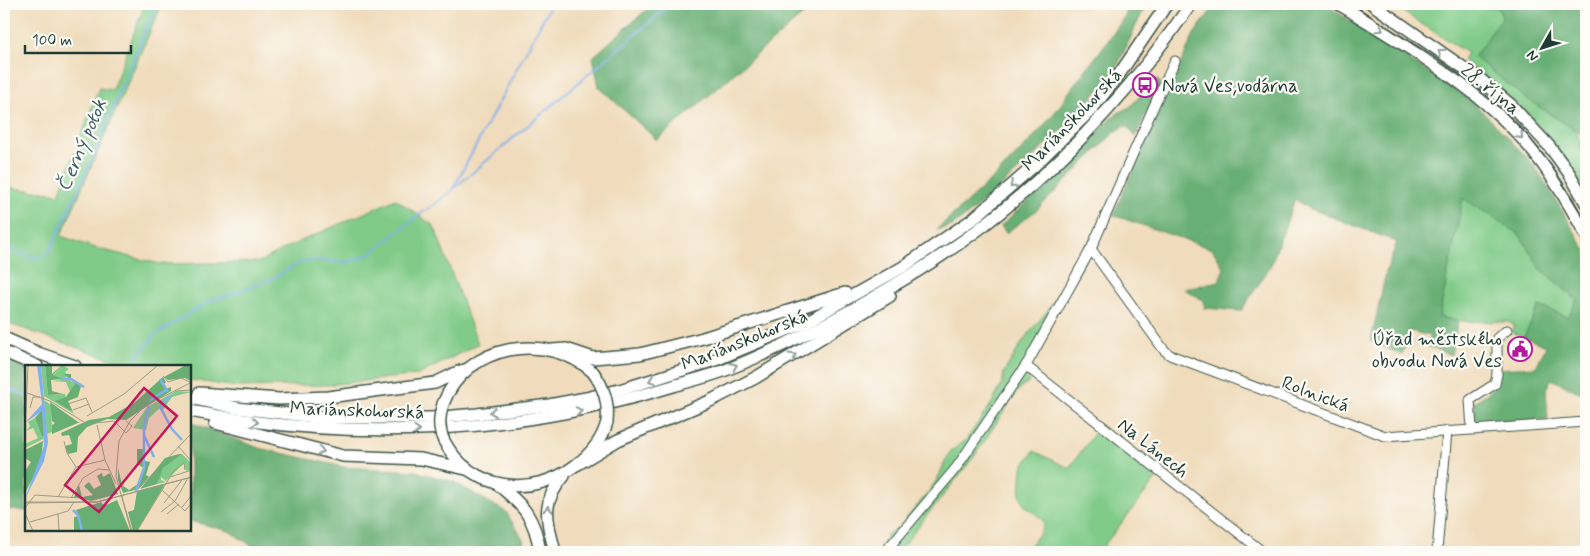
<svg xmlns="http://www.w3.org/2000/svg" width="1590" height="556" font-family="Mynerve,sans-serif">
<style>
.green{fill:#80cb88;stroke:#50845e}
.forest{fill:#68af74;stroke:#447654}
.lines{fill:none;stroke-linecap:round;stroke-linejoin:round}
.stream{stroke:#81b0eb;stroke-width:2}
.minor-casing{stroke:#3e5548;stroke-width:11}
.major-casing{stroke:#3e5548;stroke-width:14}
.minor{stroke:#fff;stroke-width:9}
.major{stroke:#fff;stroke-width:11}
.tram{stroke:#1f3d34;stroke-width:1}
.major-bridge-casing{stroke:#3e5548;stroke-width:14;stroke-linecap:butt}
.major-bridge{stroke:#fff;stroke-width:11}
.oneway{stroke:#8f9e9a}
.labels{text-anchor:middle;stroke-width:4.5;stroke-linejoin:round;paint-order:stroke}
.poi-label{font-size:19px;fill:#1f3d34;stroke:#fdfcf7;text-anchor:start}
.street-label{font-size:19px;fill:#1f3d34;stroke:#fdfcf7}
.water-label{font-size:20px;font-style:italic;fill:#3c606b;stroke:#fdfcf7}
.inset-river{fill:none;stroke:#81b0eb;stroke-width:2.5}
.inset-road{fill:none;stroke:#9c9c86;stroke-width:1}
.view{fill:#c2185b;fill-opacity:0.15;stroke:#c2185b;stroke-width:2.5}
.inset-edge{fill:none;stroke:#1f3d34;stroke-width:2.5}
</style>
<rect width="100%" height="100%" fill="#fdfcf7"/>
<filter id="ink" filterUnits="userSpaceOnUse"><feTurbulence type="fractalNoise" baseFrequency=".02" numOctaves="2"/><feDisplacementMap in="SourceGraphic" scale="10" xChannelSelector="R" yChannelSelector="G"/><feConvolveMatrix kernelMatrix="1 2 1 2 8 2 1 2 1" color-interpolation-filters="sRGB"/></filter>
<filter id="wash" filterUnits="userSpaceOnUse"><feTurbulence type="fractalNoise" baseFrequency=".0096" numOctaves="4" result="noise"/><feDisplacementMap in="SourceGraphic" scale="20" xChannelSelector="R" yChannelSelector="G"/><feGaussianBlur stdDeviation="1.12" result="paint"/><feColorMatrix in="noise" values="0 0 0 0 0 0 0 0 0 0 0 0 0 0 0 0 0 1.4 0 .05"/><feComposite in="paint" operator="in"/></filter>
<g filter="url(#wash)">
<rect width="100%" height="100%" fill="#f0dcbc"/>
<g class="green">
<path d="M145,4H162L61,236L95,248L160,264L259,262L290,246L396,199L434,226L478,344L418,375L327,385L238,387L190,380V366H130L4,322V187L59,194L99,88L112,90Z"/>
<path d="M1391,4H1497L1502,18L1524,97L1576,130L1586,159V192C1572,169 1557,146 1539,126C1516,101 1490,80 1463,60L1467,53Z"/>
<path d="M1463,197L1520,235L1540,268L1577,300L1568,317L1539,306L1524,337L1512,332L1514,325L1508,322L1458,321L1439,317Z"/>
<path d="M1085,244L1089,254L1028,361L1029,383L1023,385L1016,393L976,454L898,552H878L882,546L887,534L899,527L926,495L938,478L946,460L951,451L965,441L992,403L1002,384L1004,372L1023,341L1047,311L1064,286Z"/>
<path d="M1099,427L1159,475L1099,552H1025L1041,532L1044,524L1042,519L1024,505L1020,494L1022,467L1034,451L1069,468Z"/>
</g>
<g class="forest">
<path d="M653,4H804L805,13L657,140L599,87L593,57Z"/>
<path d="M1131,4H1148L1143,11L1113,75L1064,128L1025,165L970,213L952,226L936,230C978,192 1020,156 1055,112C1063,103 1069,91 1077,81C1096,56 1117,32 1131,4Z"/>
<path d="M1216,4H1325L1469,99L1497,126L1533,164L1543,179L1586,251V385L1581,393L1551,379L1546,389L1548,419L1476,424L1474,402L1492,390L1495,369L1536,367L1546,346L1524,337L1539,306L1568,317L1577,300L1540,268L1520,235L1463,198L1439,317L1458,321L1451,355L1426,346L1430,336L1410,331L1402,355L1371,341L1386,272L1397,242L1306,207L1295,199L1270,267L1241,311L1205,308L1203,300L1184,289L1219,281L1224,268L1212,249L1113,215L1194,34Z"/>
<path d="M1497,4H1586V137L1524,97L1474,57L1502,18Z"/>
<path d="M1155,79L1161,83L1135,137C1132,132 1131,127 1124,126L1115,132L1038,209L1006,233L1001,226L1066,166L1110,119L1121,111L1130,107Z"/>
<path d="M4,359L26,369V511L4,509Z"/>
<path d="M190,422L259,448L344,467L415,471L454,482L506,512L523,539L526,552H262L229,531L190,521Z"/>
</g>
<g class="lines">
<g class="stream">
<path d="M454,187L551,4"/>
<path d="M4,247C22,250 37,269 51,249L94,154L156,4"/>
<path d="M135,359L155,335L206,303L272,279L301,262L316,260L348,262L368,255L423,212L438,202L671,4"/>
<path d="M4,386L26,396"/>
</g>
</g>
</g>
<g filter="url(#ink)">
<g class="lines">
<defs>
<g id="minor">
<path d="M1091,249L1164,350L1170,355L1385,436L1586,422"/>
<path d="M1026,366L1263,552"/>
<path d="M1472,429L1470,400L1495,384L1497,374V338L1507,330"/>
<path d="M885,552L956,468L1028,362L1091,249L1157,99L1175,61"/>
<path d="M1437,552L1447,431"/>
</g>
<g id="major">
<path d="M1339,4C1402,44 1476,85 1525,142C1550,171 1568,202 1586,235"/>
<path d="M1372,4L1481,80L1511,105L1549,146L1569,173L1586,203"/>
<path d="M4,338L38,353L75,366"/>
<path d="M552,350L566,349L593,358L640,354L703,338L845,293"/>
<path d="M4,352L37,366"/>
<path d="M199,393L279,399L328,397L435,383L458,372L468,369"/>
<path d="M190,398L237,408L324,418H431L477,414L549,405L586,398L623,389L718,359L804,323L903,267L973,219L1035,165L1090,111L1118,76L1167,4"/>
<path d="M443,404C466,343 547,331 593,372"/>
<path d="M190,411C351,443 517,434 673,386C690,381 707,377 723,371C768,354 811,332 853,309C897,284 938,260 979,229C1062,166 1132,89 1191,4"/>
<path d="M215,423L343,456L421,459L466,469"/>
<path d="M444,441C471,491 532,499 576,465C591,454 602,441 607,422"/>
<path d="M578,464L618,440L710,401L755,378L890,296"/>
<path d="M496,483C523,505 535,517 540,552"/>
<path d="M555,552C547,520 540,503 564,476"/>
</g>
</defs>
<use href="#minor" class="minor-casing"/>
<use href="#major" class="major-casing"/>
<use href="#minor" class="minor"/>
<use href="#major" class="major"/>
<path class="tram" d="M1353,4L1464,79L1503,111L1528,136L1552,167L1586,222"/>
<defs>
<g id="major-bridge">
<path d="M593,372C604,387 609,404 607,422"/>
<path d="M443,404C439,417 438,428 444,441"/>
</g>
</defs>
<use href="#major-bridge" class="major-bridge-casing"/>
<use href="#major-bridge" class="major-bridge"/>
</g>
<defs><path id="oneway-chevron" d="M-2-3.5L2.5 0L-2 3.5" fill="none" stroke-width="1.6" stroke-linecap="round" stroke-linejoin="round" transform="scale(1.25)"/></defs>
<g class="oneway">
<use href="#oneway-chevron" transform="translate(1380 29) rotate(34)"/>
<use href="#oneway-chevron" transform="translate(1441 52) rotate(-145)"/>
<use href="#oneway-chevron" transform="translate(1520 136) rotate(48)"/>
<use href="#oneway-chevron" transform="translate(1013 185) rotate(138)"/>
<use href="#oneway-chevron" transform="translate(793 356) rotate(-31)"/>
<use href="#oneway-chevron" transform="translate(734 366) rotate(-24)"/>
<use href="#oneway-chevron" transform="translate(652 380) rotate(162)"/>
<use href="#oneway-chevron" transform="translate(579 411) rotate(-11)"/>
<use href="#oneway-chevron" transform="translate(493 412) rotate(173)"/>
<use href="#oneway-chevron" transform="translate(255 422) rotate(6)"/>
<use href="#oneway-chevron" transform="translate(417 430) rotate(-2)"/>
<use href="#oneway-chevron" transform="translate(321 451) rotate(13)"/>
<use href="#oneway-chevron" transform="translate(548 509) rotate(-88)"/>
</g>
</g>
<defs>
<symbol id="bus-ring" viewBox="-11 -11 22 22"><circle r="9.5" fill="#fdfcf7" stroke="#b5179e" stroke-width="1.5"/><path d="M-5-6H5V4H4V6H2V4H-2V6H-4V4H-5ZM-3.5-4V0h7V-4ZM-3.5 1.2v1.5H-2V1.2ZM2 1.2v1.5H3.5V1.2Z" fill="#b5179e"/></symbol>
<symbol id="civic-ring" viewBox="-11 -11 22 22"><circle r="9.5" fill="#fdfcf7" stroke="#b5179e" stroke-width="1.5"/><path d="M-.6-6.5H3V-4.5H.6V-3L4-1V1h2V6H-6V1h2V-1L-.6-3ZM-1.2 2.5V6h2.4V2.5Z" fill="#b5179e"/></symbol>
</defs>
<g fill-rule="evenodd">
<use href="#bus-ring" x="1131" y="71" width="28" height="28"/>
<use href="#civic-ring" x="1506" y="335" width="28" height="28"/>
</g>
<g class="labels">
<g class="poi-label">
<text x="1162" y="92">Nová Ves,vodárna</text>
<text x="1502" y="345" text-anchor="end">Úřad městského<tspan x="1502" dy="22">obvodu Nová Ves</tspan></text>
</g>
<g class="street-label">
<text transform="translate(1491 88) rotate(39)" y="7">28. října</text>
<text transform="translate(1071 119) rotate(-46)" y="7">Mariánskohorská</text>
<text transform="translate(744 339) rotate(-22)" y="7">Mariánskohorská</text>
<text transform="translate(1316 393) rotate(21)" y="7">Rolnická</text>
<text transform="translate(357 409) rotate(2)" y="7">Mariánskohorská</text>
<text transform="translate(1154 447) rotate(38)" y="7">Na Lánech</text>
</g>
<g class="water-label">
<text transform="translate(81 145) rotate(-67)" y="7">Černý potok</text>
</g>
</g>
<g transform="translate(25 365)">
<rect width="166" height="166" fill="#f0dcbc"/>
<path d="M16,0H20L23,30L40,29L44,44L51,50L19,31ZM37,0L44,4L40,7L44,11L40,12L50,19L45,27L41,17L26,16L36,15L28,11ZM151,26L166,27L147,32L138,45L147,65L135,43L124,53L121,65L108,63L122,42ZM19,35L26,40L27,67L22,69ZM10,53L17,72L20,73L0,83V79L13,73L8,63L1,66L5,61L3,57ZM157,89L165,97L166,105L161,106L159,98L141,116L136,112V115L141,117L132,119L137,103Z" fill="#80cb88"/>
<path d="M20,0H27V9L37,0L28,10L38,14L26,15L27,26L38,29L23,30ZM161,0L166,2V16L160,13L143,15L139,12ZM39,9H46V15L56,21L53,32L43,36L48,47L30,36L41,32L50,19ZM138,12L141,17L138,20L141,24L146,22V26L101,55L82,54L62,62L53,72L52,87L43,89L40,81L47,79L44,70L37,71L36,68L64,55L84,52L109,38ZM25,37L53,57H55L27,69V60L30,58L27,56ZM17,45L20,71L17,72L10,53ZM18,76L16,98L0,128V106L6,97L0,93V85ZM112,84H120V96L125,97L121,110L124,112L113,124L98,128L93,115V103L97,120L104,125L113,119L119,103L112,99ZM154,89H157L138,103L132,119L115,124L140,93ZM77,108L78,112L85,108L93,129L66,136L49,132L54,120L57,132L68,130L59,121L64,117L69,124L76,120L72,111ZM140,119L112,166H108L103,147L109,145L112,126ZM92,135L105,166H49V152L54,151L51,145L76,137L79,141Z" fill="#68af74"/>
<path d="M12,0H16L23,77L19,96L0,134L19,81L17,46L0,58L17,39Z" fill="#81b0eb"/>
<path class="inset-river" d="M37,14H46L59,22M135,14L143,27M145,31L135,42L147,64L157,75M124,36L141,25M119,70L129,92M111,126L119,103V60L124,41M48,145L53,150L57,166"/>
<path class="inset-road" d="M138,11L143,17L156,13L165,17M150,26L167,25M2,28L25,36L62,59L89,56L101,68L107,61L101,56M43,39L61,33L67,47M5,43L8,32H15M48,45L64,39M62,51L99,29L132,1M72,60L80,95L91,119M0,67L3,0M153,81L167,97M51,102L80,95M145,112L167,105M113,124L167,68M137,125L160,146L167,138M99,129L97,132L107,166M33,132L51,102L42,88L39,76M46,133L58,113L73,104L84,105M0,137H72L167,112M0,138L72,137L167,112M139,138L157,115M157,142L167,130M0,143L10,130L54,133M136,147L150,136L163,113M0,148L8,166M33,149L34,166M142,149L154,139M5,157L43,146L49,137M106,166L91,111L94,76L105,56L120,41L167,17M112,166L148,107L159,98L160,105"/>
<path class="view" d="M119,23L152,51L74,147L40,120Z"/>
<rect width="166" height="166" class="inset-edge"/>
</g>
<rect width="1590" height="556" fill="none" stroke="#fdfcf7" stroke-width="20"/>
<g transform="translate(1542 48) rotate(231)" stroke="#fdfcf7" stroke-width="4" paint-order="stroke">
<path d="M0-4L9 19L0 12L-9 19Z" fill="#1f3d34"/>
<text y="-8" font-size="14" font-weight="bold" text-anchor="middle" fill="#1f3d34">N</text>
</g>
<path d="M25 45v8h106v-8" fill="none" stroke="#1f3d34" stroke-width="2.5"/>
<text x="32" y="45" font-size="15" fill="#1f3d34" stroke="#fdfcf7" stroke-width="4" paint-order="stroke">100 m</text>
</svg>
